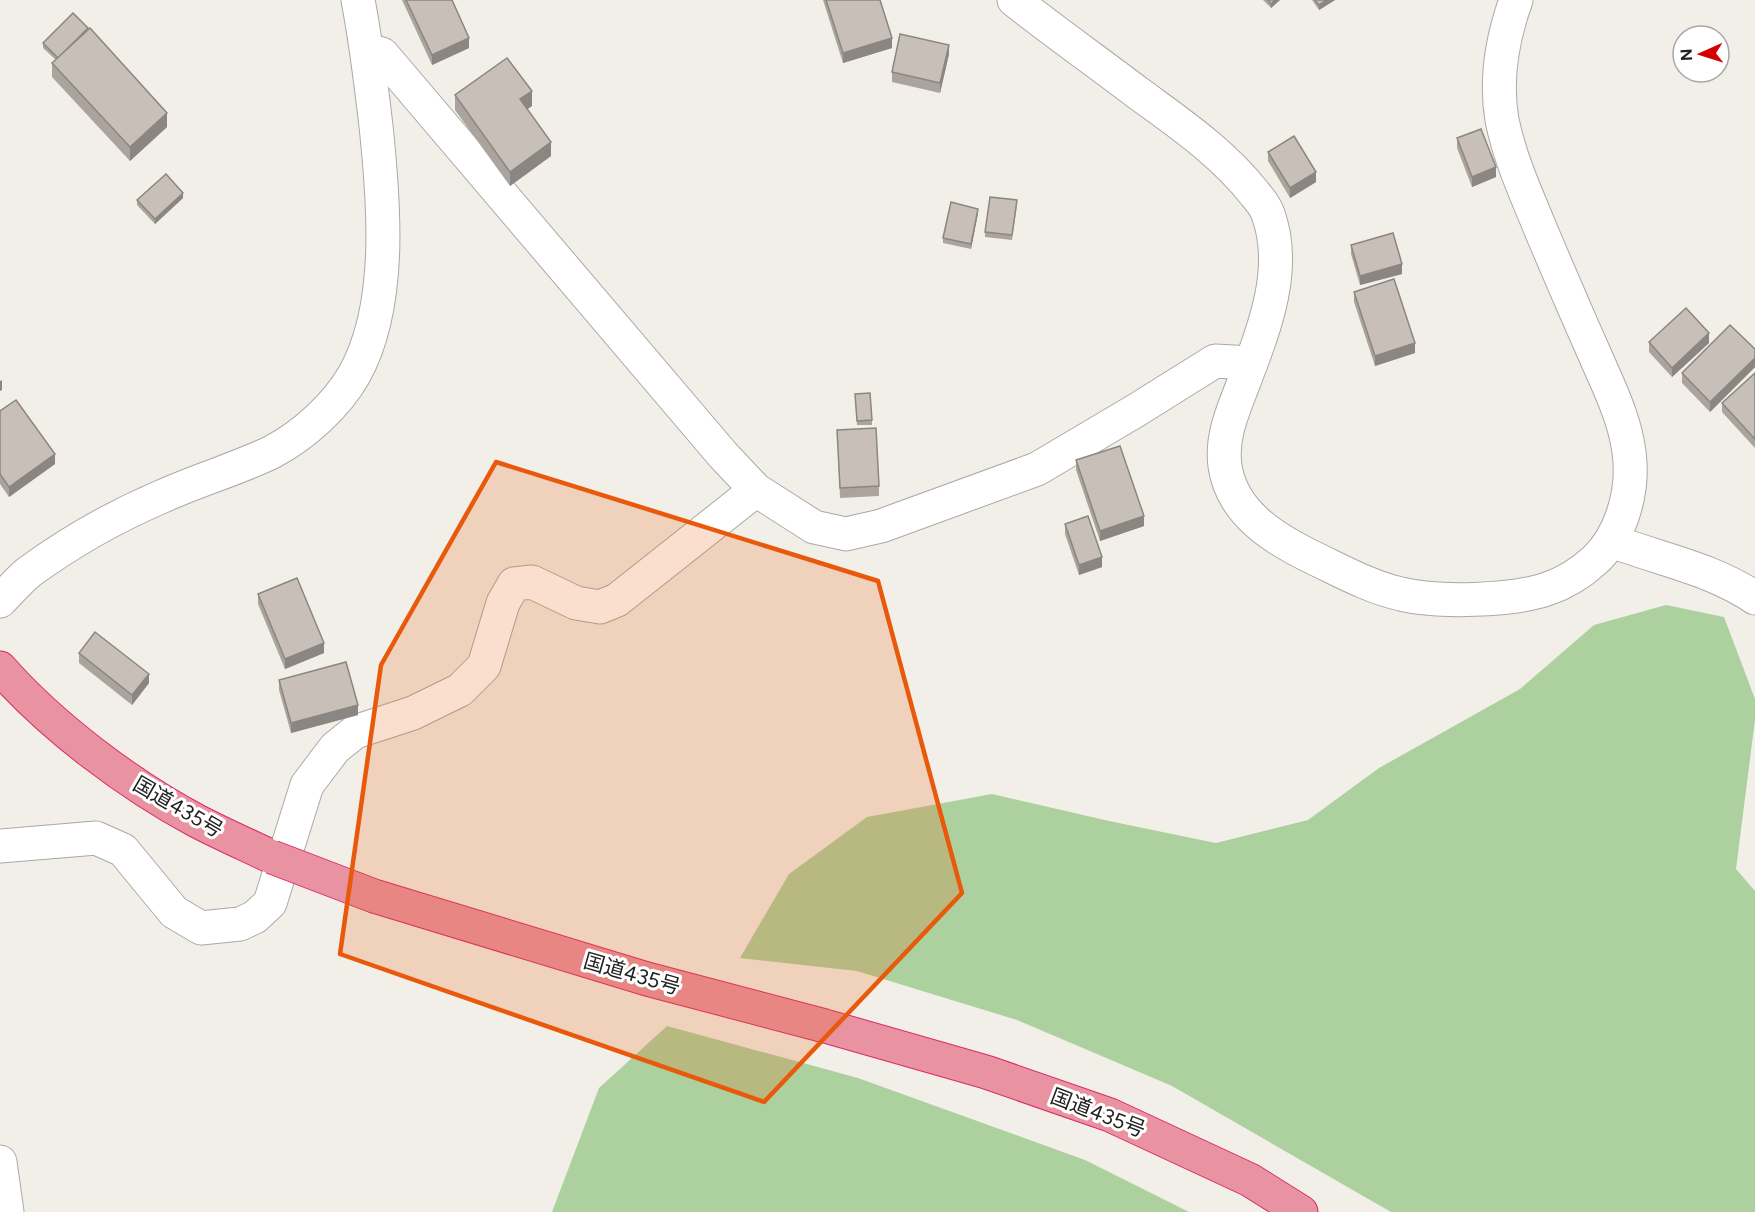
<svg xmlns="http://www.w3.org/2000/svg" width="1755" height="1212" font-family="Figtree,'Noto Sans JP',sans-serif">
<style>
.forest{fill:#add19e}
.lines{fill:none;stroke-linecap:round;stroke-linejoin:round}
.minor-casing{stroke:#a9a9a9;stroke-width:35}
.highway-casing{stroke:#dc2a67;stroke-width:35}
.minor{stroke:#fff;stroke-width:33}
.highway{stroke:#e892a2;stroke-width:33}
.highway-bridge-casing{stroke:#dc2a67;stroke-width:35;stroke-linecap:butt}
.highway-bridge{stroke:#e892a2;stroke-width:33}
.wall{fill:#aba49e}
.shaded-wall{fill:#8b8681}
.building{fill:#c7bfb8;stroke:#8b8681;stroke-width:1.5}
.marked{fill:#e8590c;fill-opacity:0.2;stroke:#e8590c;stroke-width:4.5;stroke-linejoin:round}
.labels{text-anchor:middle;stroke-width:6;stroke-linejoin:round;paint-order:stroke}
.street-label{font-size:21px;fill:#222;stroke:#fff}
</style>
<rect width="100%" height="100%" fill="#f2efe9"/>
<g class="forest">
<path d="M1666,605L1724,617L1755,699V720L1736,869L1755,891V1212H1391L1172,1086L1017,1020L857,971L740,958L789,874L867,817L992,794L1109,821L1216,843L1308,820L1379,768L1520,689L1594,625Z"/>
<path d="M667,1026L858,1078L1085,1160L1189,1212H552L599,1088Z"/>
</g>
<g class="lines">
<defs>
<g id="minor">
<path d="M1014,0C1055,32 1097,62 1138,93C1180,124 1222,152 1255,194C1260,200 1266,207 1268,214C1289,271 1262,334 1242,387C1232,413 1221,438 1225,466C1232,515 1278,541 1318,560C1345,573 1373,588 1401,594C1437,603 1512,601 1547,589C1565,583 1581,573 1595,560C1620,537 1632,496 1630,463C1628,424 1610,390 1595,355C1577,315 1560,275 1543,235C1528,198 1510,160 1502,120C1495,79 1502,39 1516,0"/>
<path d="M368,50L382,54L723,455L756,490L814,527L846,534L881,526L1037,469L1135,411L1215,361L1251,363"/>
<path d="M1612,541C1659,559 1713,569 1755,598"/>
<path d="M0,601C9,592 19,580 29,572C70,542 116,516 163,496C198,480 237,469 272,452C304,435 336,406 354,375C393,306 384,202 376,126C371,83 366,42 358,0"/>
<path d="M0,846L96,838L123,850L174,912L201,928L240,924L255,917L270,903L307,785L335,748L355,732L413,713L460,690L484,666L503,603L514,584L532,582L576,603L600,607L617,600L756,490"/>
<path d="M0,1162L7,1212"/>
</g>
<g id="highway">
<path d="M0,668C51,726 129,785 197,821C222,834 247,845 272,857"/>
<path d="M825,1026L986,1072L1110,1115L1250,1180L1301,1212"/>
</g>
</defs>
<use href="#minor" class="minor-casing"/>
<use href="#highway" class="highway-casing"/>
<use href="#minor" class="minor"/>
<use href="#highway" class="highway"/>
<defs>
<path id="highway-bridge" d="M272,857L374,896L647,979L825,1026"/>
</defs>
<use href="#highway-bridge" class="highway-bridge-casing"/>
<use href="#highway-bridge" class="highway-bridge"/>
</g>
<g class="wall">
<path d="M402,0H452L469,48L432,65Z"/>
<path d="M823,0H880L892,48L843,63Z"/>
<path d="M1263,0H1280L1271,8Z"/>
<path d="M1312,0H1335L1319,10Z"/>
<path d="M88,30L167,127L130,161L52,77V63L56,60L43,48V43Z"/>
<path d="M949,54L940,93L892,82V72Z"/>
<path d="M455,95L532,106L527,109L551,156L510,186L455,110Z"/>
<path d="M1457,138L1496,177L1472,187L1457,148Z"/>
<path d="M1268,152L1316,182L1290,198L1268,161Z"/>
<path d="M183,198L155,224L137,205V200Z"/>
<path d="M1017,205L1012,240L985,237V232Z"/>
<path d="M978,213L971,249L943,243V238Z"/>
<path d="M1351,245L1402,274L1360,285L1351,254Z"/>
<path d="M1354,292L1415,353L1375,366L1354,302Z"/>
<path d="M1649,342L1709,343L1672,377L1649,352Z"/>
<path d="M1755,349V367L1710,412L1682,383V373Z"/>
<path d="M1755,373V448L1722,412V403Z"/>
<path d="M855,394L872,420V425H857Z"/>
<path d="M0,411L55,464L9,497L0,484Z"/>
<path d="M837,430L879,486V496L840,498Z"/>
<path d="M1076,460L1144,526L1100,541L1076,470Z"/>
<path d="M1065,524L1102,567L1079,575L1065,534Z"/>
<path d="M258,594L324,653L285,669L258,604Z"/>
<path d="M79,653L149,683L132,705L79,663Z"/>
<path d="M279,680L358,715L291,733L279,690Z"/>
</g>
<g class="shaded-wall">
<path d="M1275,0H1280L1271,8V4Z"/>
<path d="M1327,0H1335L1319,10V5Z"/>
<path d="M469,38V48L432,65V55Z"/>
<path d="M892,38V48L843,63V53Z"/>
<path d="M949,45V54L940,93V83Z"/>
<path d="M532,91V106L520,114V99Z"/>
<path d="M167,113V127L130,161V147Z"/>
<path d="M551,142V156L510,186V172Z"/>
<path d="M1496,167V177L1472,187V177Z"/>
<path d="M1316,172V182L1290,198V188Z"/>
<path d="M183,193V198L155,224V219Z"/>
<path d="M978,209V213L971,249V244Z"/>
<path d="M1402,264V274L1360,285V276Z"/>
<path d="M1709,333V343L1672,377V368Z"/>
<path d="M1415,343V353L1375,366V356Z"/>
<path d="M1755,358V367L1710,412V402Z"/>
<path d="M2,380V390L0,391V381Z"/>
<path d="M55,454V464L9,497V487Z"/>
<path d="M1144,516V526L1100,541V531Z"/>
<path d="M1102,557V567L1079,575V565Z"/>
<path d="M324,643V653L285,669V659Z"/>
<path d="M149,674V683L132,705V695Z"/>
<path d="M358,705V715L291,733V723Z"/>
</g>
<g class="building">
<path d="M406,0H452L469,38L432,55Z"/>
<path d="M826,0H880L892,38L843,53Z"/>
<path d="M1268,0H1275L1271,4Z"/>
<path d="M1315,0H1327L1319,5Z"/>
<path d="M73,13L88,28L58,58L43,43Z"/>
<path d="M90,28L167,113L130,147L52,63Z"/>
<path d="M900,34L949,45L940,83L892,72Z"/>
<path d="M507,58L532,91L520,99L551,142L510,172L455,95Z"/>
<path d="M1481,129L1496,167L1472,177L1457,138Z"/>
<path d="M1294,136L1316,172L1290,188L1268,152Z"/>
<path d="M166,174L183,193L155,219L137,200Z"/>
<path d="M990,197L1017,200L1012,235L985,232Z"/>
<path d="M951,202L978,209L971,244L943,238Z"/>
<path d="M1393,233L1402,264L1360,276L1351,245Z"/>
<path d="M1394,279L1415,343L1375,356L1354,292Z"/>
<path d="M1686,308L1709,333L1672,368L1649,342Z"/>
<path d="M1730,325L1755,349V358L1710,402L1682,373Z"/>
<path d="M1755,373V439L1722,403Z"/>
<path d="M870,393L872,420L857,421L855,394Z"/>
<path d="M16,400L55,454L9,487L0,474V411Z"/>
<path d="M876,428L879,486L840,488L837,430Z"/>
<path d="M1120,446L1144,516L1100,531L1076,460Z"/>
<path d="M1088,516L1102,557L1079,565L1065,524Z"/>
<path d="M297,578L324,643L285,659L258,594Z"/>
<path d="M95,632L149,674L132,695L79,653Z"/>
<path d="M346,662L358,705L291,723L279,680Z"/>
</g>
<path class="marked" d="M496,462L878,581L962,893L764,1102L340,954L381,665Z"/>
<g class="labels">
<g class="street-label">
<text transform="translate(178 807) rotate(30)" y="7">国道435号</text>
<text transform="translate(632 974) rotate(16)" y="7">国道435号</text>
<text transform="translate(1098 1113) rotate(21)" y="7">国道435号</text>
</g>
</g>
<g transform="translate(1701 54) rotate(267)"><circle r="28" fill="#ffffff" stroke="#a7a7a7" stroke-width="1.5"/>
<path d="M0-4.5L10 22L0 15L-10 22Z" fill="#d40000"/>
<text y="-9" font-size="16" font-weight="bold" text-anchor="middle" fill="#222222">N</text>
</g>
</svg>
